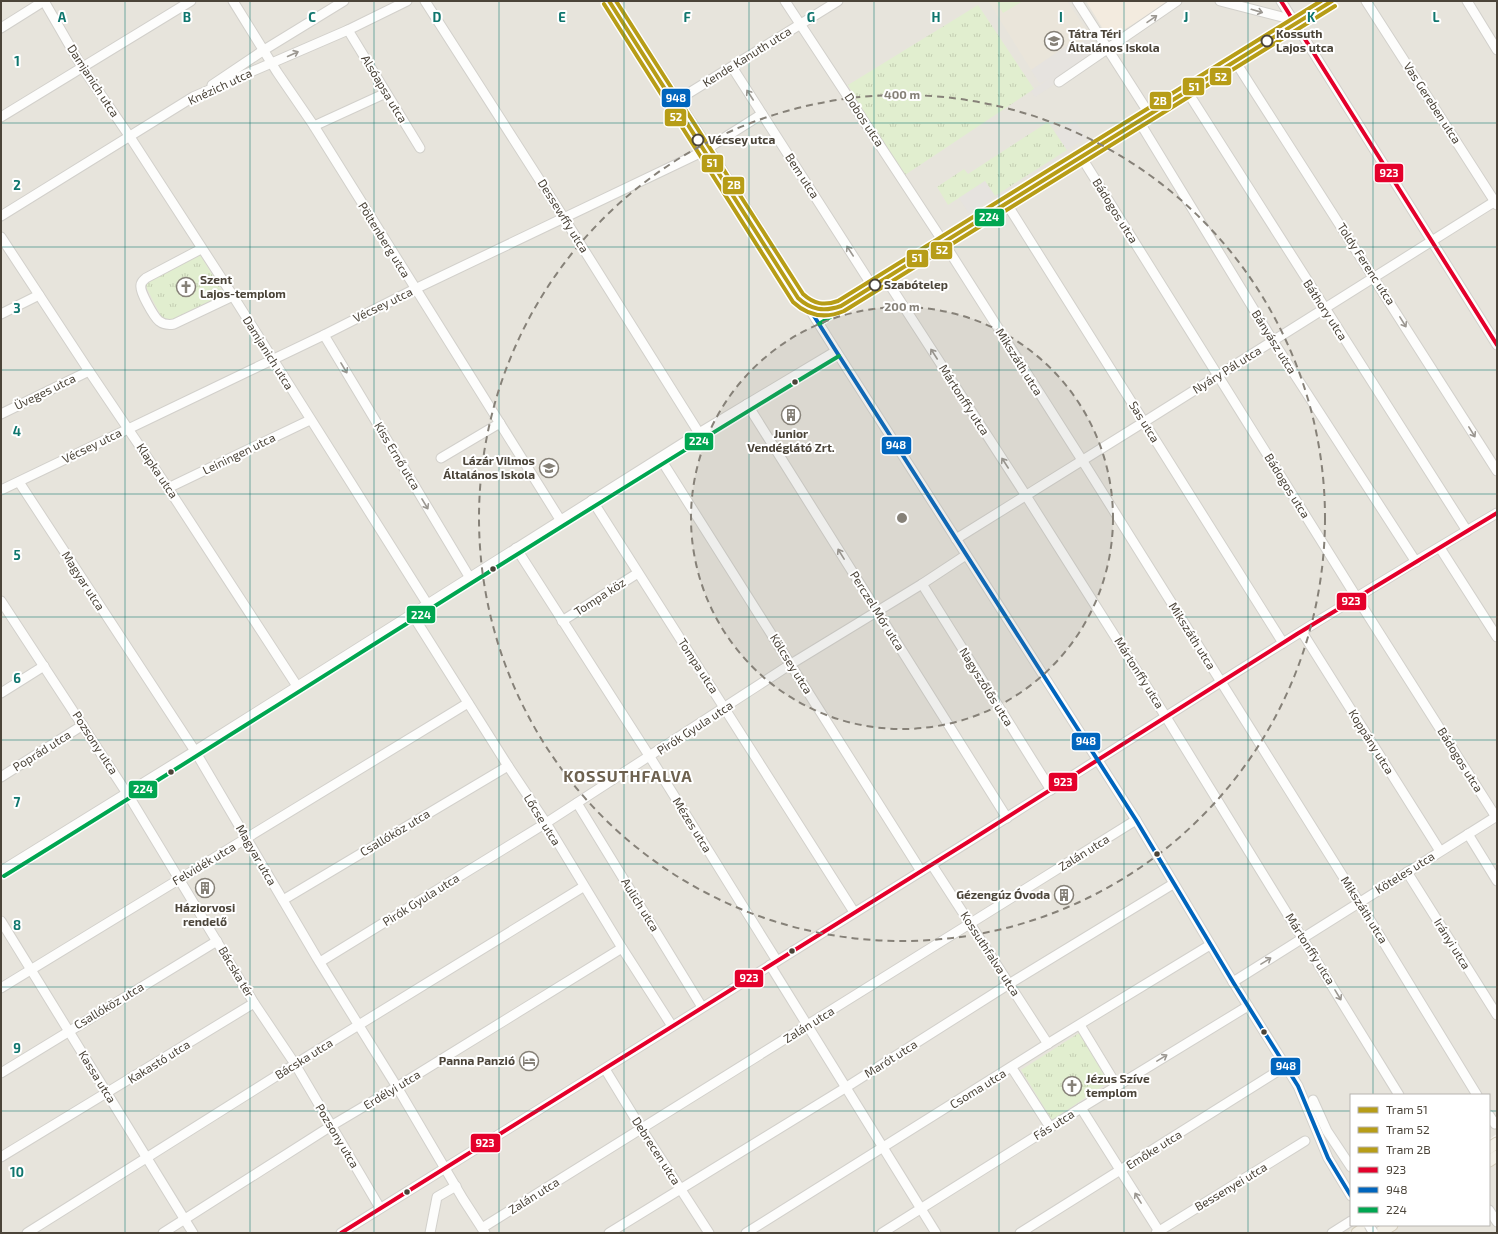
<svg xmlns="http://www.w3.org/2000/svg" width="1498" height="1234" font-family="'Exo 2',sans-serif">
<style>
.residential{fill:#e7e4dc}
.commercial{fill:#f3ebdf}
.education{fill:#eae5da}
.green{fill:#e1eecf}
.park{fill:url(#park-tufts)}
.parking{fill:#e6e3df}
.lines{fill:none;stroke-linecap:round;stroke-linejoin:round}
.minor-casing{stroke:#d2d0cb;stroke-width:11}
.major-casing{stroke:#d6cebb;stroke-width:13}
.minor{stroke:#fdfdfc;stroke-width:9}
.major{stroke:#f2efe6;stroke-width:11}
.minor-bridge-casing{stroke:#d2d0cb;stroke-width:11;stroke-linecap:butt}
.minor-bridge{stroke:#fdfdfc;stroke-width:9}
.bus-1-casing{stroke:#fff;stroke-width:7}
.bus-2-casing{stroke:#fff;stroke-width:7}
.bus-3-casing{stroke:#fff;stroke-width:7}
.bus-1{stroke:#e4002b;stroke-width:4}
.bus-2{stroke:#0065bd;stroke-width:4}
.bus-3{stroke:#00a651;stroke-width:4}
.tram-1-casing{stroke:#fff;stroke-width:7}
.tram-2-casing{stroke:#fff;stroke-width:7}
.tram-3-casing{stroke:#fff;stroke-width:7}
.tram-1{stroke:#b79d17;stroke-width:4}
.tram-2{stroke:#b79d17;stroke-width:4}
.tram-3{stroke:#b79d17;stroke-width:4}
.oneway{stroke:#9b9791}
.grid{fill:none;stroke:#0f766e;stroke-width:1;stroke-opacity:0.55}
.ring{fill:none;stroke:#868178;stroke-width:2;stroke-dasharray:7 5}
.stop-dot{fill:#fff;stroke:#4b4439;stroke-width:2}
.bus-dot{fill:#4b4439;stroke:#fff;stroke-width:1.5}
.labels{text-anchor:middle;stroke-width:4;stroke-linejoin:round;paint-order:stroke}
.poi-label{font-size:12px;font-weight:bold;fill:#4b4439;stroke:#fff;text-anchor:start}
.stop-label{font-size:12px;font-weight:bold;fill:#4b4439;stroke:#fff;text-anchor:start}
.street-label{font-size:12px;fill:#4b4439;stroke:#fff}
.district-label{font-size:16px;font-weight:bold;letter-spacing:1px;fill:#6e6250;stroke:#fff}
.grid-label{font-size:13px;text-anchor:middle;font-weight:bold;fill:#0f766e;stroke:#fff;stroke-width:4;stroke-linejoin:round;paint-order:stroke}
.centre{fill:#868178;stroke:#fff;stroke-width:2}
.ring-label{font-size:12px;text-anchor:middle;font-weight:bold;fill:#868178;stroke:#fff;stroke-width:4;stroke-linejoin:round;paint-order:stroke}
.line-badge{stroke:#fff;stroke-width:1.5}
.badge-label{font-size:11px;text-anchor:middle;font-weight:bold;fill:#fff}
</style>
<defs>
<pattern id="park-tufts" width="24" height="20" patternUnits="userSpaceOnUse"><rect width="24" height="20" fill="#e1eecf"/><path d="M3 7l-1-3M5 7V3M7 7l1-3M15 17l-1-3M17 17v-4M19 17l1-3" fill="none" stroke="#c3cdb2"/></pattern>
</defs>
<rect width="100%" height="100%" fill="#f4f2ee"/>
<g class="residential">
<path d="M1,1H1497V1134L1489,1139V1095H1351V1225H1359L1347,1233H1Z"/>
<path d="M1497,1162V1233H1388L1400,1225H1489V1167Z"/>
</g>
<path class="commercial" d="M1086,1H1170L1109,39Z"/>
<path class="education" d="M990,1H1067L1097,46L1040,84L989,2Z"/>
<path class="green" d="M996,1H1023L1003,13Z"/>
<g class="park">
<path d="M978,5L1034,89L902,177L848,85Z"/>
<path d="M1048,122L1067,150L995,196L985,181L948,205L937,187L964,169L968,174Z"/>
<path d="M199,253L225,295L170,321L162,318L147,289L146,285L148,281Z"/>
<path d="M1079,1033L1109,1082L1052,1120L1021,1070Z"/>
</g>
<g class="parking">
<path d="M1090,36L1101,54L1035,97L1031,91L1051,77L1040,84L1031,70L1072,42L1075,47Z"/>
<path d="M1075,120L1086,138L1067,150L1055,132Z"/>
<path d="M985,181L995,196L969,213L959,198Z"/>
</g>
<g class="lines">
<defs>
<g id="minor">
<path d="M44,1L82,67L130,137L233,296L428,605"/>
<path d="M233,1L277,72L314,126L561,521"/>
<path d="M425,1L564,218L699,433"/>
<path d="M613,1L709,149L836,351L1136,820L1233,982L1298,1086L1328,1158L1351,1196"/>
<path d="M785,1L944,243L1082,460L1359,902L1477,1095"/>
<path d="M1077,1L1148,112"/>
<path d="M1220,1L1294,20"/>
<path d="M1281,1L1497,345"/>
<path d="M1366,1L1497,205"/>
<path d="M1467,1L1497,50"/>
<path d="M1,28L44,1"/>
<path d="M348,30L420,148"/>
<path d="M1233,58L1497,471"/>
<path d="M732,67L871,284"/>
<path d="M1059,82L1177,1"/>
<path d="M212,85L264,50L344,1"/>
<path d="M1185,88L1467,531"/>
<path d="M676,101L838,1"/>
<path d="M1,117L191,1"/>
<path d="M1137,118L1273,341L1416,562"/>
<path d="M314,126L386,93"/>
<path d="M1080,155L1357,598L1496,817"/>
<path d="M1005,201L1283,643"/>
<path d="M1,216L193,97L348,30L407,1"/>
<path d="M1,237L89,371L168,488L297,686"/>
<path d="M201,249L146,278C144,280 141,282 141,285C139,291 154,317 159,321C163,324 169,325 174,324L233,296"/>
<path d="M884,276L1023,491L1166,717L1399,1095"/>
<path d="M1,314L39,295"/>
<path d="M816,319L1325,1"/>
<path d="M324,335L470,578"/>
<path d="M747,404L1007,818"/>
<path d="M1,414L89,371"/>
<path d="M441,458L500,423"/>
<path d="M660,458L921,871"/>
<path d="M19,482L195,751L317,958L397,1087L463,1199L485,1233"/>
<path d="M168,488L310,420"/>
<path d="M1,490L324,335L415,289L702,152L762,114"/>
<path d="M592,500L854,912"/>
<path d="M956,539L1144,422L1497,200"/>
<path d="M516,548L650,757L777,961"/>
<path d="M1440,548L1497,637"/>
<path d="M922,584L1051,790"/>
<path d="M1,601L130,798L254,1003L295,1064L380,1208"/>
<path d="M412,614L508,766L546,823L622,948L672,1026"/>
<path d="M562,621L638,573"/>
<path d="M1302,632L1440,851"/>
<path d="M1,693L44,666"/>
<path d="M1,777L83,725"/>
<path d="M577,803L702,1007"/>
<path d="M1468,834L1497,881"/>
<path d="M932,865L1048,1044"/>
<path d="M1,871L190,754L699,433L836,351"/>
<path d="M1407,872L1497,1015"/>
<path d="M283,900L508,766"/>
<path d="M1,921L193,1233"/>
<path d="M320,962L546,823L791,664L922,584L966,555"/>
<path d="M770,965L936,1233"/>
<path d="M1233,982L1497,816"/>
<path d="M1,988L468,703"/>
<path d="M1080,1025L1117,1086"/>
<path d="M1012,1068L1050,1127"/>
<path d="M605,1069L641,1128L709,1233"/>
<path d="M1,1073L217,941"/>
<path d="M1313,1100L1327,1131L1351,1167"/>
<path d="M1081,1108L1160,1233"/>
<path d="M1489,1115L1495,1124"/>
<path d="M1,1157L254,1003"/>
<path d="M1489,1210L1497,1222"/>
<path d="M482,1228L1136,820"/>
<path d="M27,1233L297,1063L583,887"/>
<path d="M163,1233L331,1126L400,1085L622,948"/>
<path d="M341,1233C549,1102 759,973 968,842C1144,731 1318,618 1497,513"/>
<path d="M430,1233L437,1197L456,1186"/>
<path d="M609,1233L845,1088L1009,984L1173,884"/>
<path d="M746,1233L1049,1043L1210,945"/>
<path d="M882,1233L1081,1108L1248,1006"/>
<path d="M1020,1233L1286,1066"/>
<path d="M1156,1233L1305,1141"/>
<path d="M1332,1233L1351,1221"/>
</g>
<g id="major">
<path d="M1489,1148L1497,1143"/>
<path d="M1489,1161L1497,1156"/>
<path d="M1357,1233L1369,1225"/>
<path d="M1379,1233L1392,1225"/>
</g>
</defs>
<use href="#minor" class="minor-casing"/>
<use href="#major" class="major-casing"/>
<use href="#minor" class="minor"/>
<use href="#major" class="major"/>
<defs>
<path id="minor-bridge" d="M1369,1225L1373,1232"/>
</defs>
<use href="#minor-bridge" class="minor-bridge-casing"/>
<use href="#minor-bridge" class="minor-bridge"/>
<defs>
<g id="bus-1">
<path d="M1281,1L1497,345"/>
<path d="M341,1233L968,842L1297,634L1497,513"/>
</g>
<path id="bus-2" d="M613,1L709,149L836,351L1136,820L1233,982L1298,1086L1328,1158L1351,1196"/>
<g id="bus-3">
<path d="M819,324L1297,25"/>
<path d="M4,876C283,704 558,525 839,356"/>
</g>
</defs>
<use href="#bus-1" class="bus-1-casing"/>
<use href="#bus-2" class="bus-2-casing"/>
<use href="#bus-3" class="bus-3-casing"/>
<use href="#bus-1" class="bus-1"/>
<use href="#bus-2" class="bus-2"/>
<use href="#bus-3" class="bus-3"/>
<defs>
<path id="tram-1" d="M609,1L798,298C811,310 824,312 841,306L1332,1"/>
<path id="tram-2" d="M604,4L793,302C808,316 825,319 844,311L1335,6"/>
<path id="tram-3" d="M616,1L803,294C814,304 824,306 838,301L1321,1"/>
</defs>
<use href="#tram-1" class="tram-1-casing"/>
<use href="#tram-2" class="tram-2-casing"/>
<use href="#tram-3" class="tram-3-casing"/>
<use href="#tram-1" class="tram-1"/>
<use href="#tram-2" class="tram-2"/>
<use href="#tram-3" class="tram-3"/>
</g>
<defs><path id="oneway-shaft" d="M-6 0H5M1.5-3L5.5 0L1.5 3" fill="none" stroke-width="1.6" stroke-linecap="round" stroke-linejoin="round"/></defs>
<g class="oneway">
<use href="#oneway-shaft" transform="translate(1257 11) rotate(16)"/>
<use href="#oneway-shaft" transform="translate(1152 19) rotate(-35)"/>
<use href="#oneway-shaft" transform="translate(293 54) rotate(-24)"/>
<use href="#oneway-shaft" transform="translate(750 95) rotate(-123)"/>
<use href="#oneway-shaft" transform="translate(850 251) rotate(-123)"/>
<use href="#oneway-shaft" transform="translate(1403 322) rotate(58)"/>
<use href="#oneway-shaft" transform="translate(934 354) rotate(-123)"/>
<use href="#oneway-shaft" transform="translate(344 368) rotate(59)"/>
<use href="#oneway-shaft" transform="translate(1472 432) rotate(58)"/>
<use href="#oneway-shaft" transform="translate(1005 463) rotate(-123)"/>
<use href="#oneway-shaft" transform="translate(425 504) rotate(59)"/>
<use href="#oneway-shaft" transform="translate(841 554) rotate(-122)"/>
<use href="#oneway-shaft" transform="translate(1266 961) rotate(-32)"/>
<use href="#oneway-shaft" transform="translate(1338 995) rotate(59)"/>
<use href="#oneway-shaft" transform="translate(1162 1058) rotate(-31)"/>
<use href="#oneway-shaft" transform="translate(1138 1198) rotate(-122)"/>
</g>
<path class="grid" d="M125,1V1233M250,1V1233M374,1V1233M499,1V1233M624,1V1233M749,1V1233M874,1V1233M999,1V1233M1124,1V1233M1248,1V1233M1373,1V1095M1,123H1497M1,247H1497M1,370H1497M1,494H1497M1,617H1497M1,740H1497M1,864H1497M1,987H1497M1,1111H1351M1489,1111H1497M1373,1225V1233"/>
<circle cx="902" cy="518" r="211" fill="#868178" fill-opacity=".12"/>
<g class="ring">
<circle cx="902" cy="518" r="211"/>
<circle cx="902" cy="518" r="423"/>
</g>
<defs>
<symbol id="school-ring" viewBox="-11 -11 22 22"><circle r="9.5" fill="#fff" stroke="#868178" stroke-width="1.5"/><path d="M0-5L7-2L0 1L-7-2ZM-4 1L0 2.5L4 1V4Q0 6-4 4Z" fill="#868178"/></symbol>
<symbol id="church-ring" viewBox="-11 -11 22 22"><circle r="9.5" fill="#fff" stroke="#868178" stroke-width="1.5"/><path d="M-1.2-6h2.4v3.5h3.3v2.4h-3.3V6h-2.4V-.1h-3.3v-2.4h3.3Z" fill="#868178"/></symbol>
<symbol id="building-ring" viewBox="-11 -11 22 22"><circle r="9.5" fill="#fff" stroke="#868178" stroke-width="1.5"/><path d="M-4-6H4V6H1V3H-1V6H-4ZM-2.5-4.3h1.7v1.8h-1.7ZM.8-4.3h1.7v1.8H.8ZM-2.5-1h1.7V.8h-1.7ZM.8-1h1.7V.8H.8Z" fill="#868178"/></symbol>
<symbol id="hotel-ring" viewBox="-11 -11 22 22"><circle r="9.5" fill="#fff" stroke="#868178" stroke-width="1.5"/><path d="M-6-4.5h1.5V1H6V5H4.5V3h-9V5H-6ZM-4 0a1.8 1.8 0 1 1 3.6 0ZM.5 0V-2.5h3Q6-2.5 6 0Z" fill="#868178"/></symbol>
</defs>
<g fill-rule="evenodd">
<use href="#school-ring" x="1043" y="30" width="22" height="22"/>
<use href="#church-ring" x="175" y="276" width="22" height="22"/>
<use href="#building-ring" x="780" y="404" width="22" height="22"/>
<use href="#school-ring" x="538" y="457" width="22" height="22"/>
<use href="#building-ring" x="194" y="877" width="22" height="22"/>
<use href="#building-ring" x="1053" y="884" width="22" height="22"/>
<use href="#hotel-ring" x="518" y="1050" width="22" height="22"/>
<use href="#church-ring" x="1061" y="1075" width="22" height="22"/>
</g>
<g class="stop-dot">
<circle cx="1267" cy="41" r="5.5"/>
<circle cx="698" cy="140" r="5.5"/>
<circle cx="875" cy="285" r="5.5"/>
</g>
<g class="bus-dot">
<circle cx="795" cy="382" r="3.5"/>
<circle cx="493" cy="569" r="3.5"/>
<circle cx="171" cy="772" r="3.5"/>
<circle cx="1157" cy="854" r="3.5"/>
<circle cx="792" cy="951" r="3.5"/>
<circle cx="1264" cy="1032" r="3.5"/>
<circle cx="407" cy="1192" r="3.5"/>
</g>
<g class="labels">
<g class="poi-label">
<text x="1068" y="38">Tátra Téri<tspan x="1068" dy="14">Általános Iskola</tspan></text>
<text x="200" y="284">Szent<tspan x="200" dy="14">Lajos-templom</tspan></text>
<text x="791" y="438" text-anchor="middle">Junior<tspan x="791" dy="14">Vendéglátó Zrt.</tspan></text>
<text x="535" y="465" text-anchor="end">Lázár Vilmos<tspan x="535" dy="14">Általános Iskola</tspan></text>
<text x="1050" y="899" text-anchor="end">Gézengúz Óvoda</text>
<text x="205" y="912" text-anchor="middle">Háziorvosi<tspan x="205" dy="14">rendelő</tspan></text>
<text x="515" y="1065" text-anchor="end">Panna Panzió</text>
<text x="1086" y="1083">Jézus Szíve<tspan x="1086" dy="14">templom</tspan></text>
</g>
<g class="stop-label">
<text x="1276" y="38">Kossuth<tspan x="1276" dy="14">Lajos utca</tspan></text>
<text x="708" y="144">Vécsey utca</text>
<text x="884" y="289">Szabótelep</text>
</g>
<g class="street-label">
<text transform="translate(747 57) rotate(-32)" y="4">Kende Kanuth utca</text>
<text transform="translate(93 81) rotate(57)" y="4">Damjanich utca</text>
<text transform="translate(220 87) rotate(-25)" y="4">Knézich utca</text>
<text transform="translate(384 89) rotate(59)" y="4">Alsóapsa utca</text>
<text transform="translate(1432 103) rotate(57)" y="4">Vas Gereben utca</text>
<text transform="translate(864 120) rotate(57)" y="4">Dobos utca</text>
<text transform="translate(802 176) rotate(57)" y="4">Bem utca</text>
<text transform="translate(1115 211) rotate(58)" y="4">Bádogos utca</text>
<text transform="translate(563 216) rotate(58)" y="4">Dessewffy utca</text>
<text transform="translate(384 240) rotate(58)" y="4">Pöltenberg utca</text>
<text transform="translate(1366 264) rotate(57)" y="4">Toldy Ferenc utca</text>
<text transform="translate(383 305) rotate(-26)" y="4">Vécsey utca</text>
<text transform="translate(1325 310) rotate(57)" y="4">Báthory utca</text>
<text transform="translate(1274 342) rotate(58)" y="4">Bányász utca</text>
<text transform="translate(268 353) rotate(58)" y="4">Damjanich utca</text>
<text transform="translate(1019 362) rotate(58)" y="4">Mikszáth utca</text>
<text transform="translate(1227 370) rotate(-32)" y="4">Nyáry Pál utca</text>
<text transform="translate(45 392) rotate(-26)" y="4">Üveges utca</text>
<text transform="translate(964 400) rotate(57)" y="4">Mártonffy utca</text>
<text transform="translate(1144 422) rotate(58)" y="4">Sas utca</text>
<text transform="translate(92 446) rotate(-26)" y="4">Vécsey utca</text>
<text transform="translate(239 454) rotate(-26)" y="4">Leiningen utca</text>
<text transform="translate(397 456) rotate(59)" y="4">Kiss Ernő utca</text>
<text transform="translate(157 471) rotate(56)" y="4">Klapka utca</text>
<text transform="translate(1287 486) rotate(58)" y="4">Bádogos utca</text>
<text transform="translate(83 581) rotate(57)" y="4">Magyar utca</text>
<text transform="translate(600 597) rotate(-33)" y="4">Tompa köz</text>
<text transform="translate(877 611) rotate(58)" y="4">Perczel Mór utca</text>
<text transform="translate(1192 636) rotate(58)" y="4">Mikszáth utca</text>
<text transform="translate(791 664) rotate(58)" y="4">Kölcsey utca</text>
<text transform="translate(698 666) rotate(57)" y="4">Tompa utca</text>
<text transform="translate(1139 673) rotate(58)" y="4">Mártonffy utca</text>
<text transform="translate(986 687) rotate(58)" y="4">Nagyszőlős utca</text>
<text transform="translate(695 728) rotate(-33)" y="4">Pirók Gyula utca</text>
<text transform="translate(1371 742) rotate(58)" y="4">Koppány utca</text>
<text transform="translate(95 743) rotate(57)" y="4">Pozsony utca</text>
<text transform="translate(42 751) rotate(-32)" y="4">Poprád utca</text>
<text transform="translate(1460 760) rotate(58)" y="4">Bádogos utca</text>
<text transform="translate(542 820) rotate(58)" y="4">Lőcse utca</text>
<text transform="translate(692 825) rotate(58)" y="4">Mézes utca</text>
<text transform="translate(395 833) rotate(-31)" y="4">Csallóköz utca</text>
<text transform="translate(1084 853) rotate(-32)" y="4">Zalán utca</text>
<text transform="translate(256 855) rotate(60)" y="4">Magyar utca</text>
<text transform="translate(204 864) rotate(-31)" y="4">Felvidék utca</text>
<text transform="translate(1405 873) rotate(-32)" y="4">Köteles utca</text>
<text transform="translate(421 900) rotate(-32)" y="4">Pirók Gyula utca</text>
<text transform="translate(640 905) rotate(58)" y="4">Aulich utca</text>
<text transform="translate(1364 910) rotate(58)" y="4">Mikszáth utca</text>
<text transform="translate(1452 944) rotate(58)" y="4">Irányi utca</text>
<text transform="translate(1310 949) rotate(58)" y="4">Mártonffy utca</text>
<text transform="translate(990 954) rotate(57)" y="4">Kossuthfalva utca</text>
<text transform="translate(236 972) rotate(59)" y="4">Bácska tér</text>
<text transform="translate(109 1006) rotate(-31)" y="4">Csallóköz utca</text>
<text transform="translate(809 1025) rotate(-32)" y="4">Zalán utca</text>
<text transform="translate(304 1059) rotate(-32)" y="4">Bácska utca</text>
<text transform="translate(891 1059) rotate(-32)" y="4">Marót utca</text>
<text transform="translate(159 1062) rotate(-32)" y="4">Kakastó utca</text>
<text transform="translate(97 1077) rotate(58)" y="4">Kassa utca</text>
<text transform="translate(978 1089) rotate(-32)" y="4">Csoma utca</text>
<text transform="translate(392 1090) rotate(-31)" y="4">Erdélyi utca</text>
<text transform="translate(1054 1125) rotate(-32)" y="4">Fás utca</text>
<text transform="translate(337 1136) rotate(59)" y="4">Pozsony utca</text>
<text transform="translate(1154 1150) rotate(-32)" y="4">Emőke utca</text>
<text transform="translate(656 1151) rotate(57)" y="4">Debrecen utca</text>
<text transform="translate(1231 1187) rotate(-31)" y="4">Bessenyei utca</text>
<text transform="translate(534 1196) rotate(-32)" y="4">Zalán utca</text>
</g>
<g class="district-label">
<text x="628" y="782">KOSSUTHFALVA</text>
</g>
</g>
<g class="grid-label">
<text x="62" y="22">A</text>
<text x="187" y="22">B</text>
<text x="312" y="22">C</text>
<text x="437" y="22">D</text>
<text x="562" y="22">E</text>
<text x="687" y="22">F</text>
<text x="811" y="22">G</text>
<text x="936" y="22">H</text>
<text x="1061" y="22">I</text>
<text x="1186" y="22">J</text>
<text x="1311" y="22">K</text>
<text x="1436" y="22">L</text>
<text x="17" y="66">1</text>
<text x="17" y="190">2</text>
<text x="17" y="313">3</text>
<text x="17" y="436">4</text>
<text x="17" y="560">5</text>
<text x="17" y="683">6</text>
<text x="17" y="807">7</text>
<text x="17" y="930">8</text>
<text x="17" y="1053">9</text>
<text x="17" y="1177">10</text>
</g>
<circle cx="902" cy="518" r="6" class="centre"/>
<g class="ring-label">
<text x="902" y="99">400 m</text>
<text x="902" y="311">200 m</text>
</g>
<g class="line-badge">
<rect x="1209" y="67" width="23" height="19" rx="4" fill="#b79d17"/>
<rect x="1182" y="77" width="23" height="19" rx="4" fill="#b79d17"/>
<rect x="661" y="88" width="30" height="20" rx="4" fill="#0065bd"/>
<rect x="1149" y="91" width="23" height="19" rx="4" fill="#b79d17"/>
<rect x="664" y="108" width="23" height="19" rx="4" fill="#b79d17"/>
<rect x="701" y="154" width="23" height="19" rx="4" fill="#b79d17"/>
<rect x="1374" y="163" width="30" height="20" rx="4" fill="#e4002b"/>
<rect x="722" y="176" width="23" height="19" rx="4" fill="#b79d17"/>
<rect x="974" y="208" width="31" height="19" rx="4" fill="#00a651"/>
<rect x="930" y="241" width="23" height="19" rx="4" fill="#b79d17"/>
<rect x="906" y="249" width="23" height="19" rx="4" fill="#b79d17"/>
<rect x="684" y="432" width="30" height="19" rx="4" fill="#00a651"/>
<rect x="881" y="436" width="31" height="19" rx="4" fill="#0065bd"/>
<rect x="1336" y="592" width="31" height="19" rx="4" fill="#e4002b"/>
<rect x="406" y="605" width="30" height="19" rx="4" fill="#00a651"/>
<rect x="1071" y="732" width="30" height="19" rx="4" fill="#0065bd"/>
<rect x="1048" y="772" width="30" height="20" rx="4" fill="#e4002b"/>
<rect x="128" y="780" width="30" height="19" rx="4" fill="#00a651"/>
<rect x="734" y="969" width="30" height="19" rx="4" fill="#e4002b"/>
<rect x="1270" y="1057" width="31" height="19" rx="4" fill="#0065bd"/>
<rect x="470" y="1133" width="31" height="20" rx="4" fill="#e4002b"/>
</g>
<g class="badge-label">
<text x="1221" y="81">52</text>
<text x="1194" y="91">51</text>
<text x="676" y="102">948</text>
<text x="1160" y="105">2B</text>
<text x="676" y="121">52</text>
<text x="712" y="167">51</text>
<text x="1389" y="177">923</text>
<text x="734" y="189">2B</text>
<text x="989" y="221">224</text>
<text x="942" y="254">52</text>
<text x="917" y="262">51</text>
<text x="699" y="445">224</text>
<text x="896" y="449">948</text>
<text x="1351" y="605">923</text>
<text x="421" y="619">224</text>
<text x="1086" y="745">948</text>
<text x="1063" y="786">923</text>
<text x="143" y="793">224</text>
<text x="749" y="982">923</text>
<text x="1286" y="1070">948</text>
<text x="485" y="1147">923</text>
</g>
<rect width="1498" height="1234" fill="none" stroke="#4b4439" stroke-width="4"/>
<rect x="1350" y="1094" width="140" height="132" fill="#ffffff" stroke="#b7b4b0"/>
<rect x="1358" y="1107" width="20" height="6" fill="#b79d17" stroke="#b7b4b0"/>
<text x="1386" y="1114" font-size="12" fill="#4b4439">Tram 51</text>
<rect x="1358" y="1127" width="20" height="6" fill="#b79d17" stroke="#b7b4b0"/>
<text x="1386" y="1134" font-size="12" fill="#4b4439">Tram 52</text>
<rect x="1358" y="1147" width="20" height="6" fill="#b79d17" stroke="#b7b4b0"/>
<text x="1386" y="1154" font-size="12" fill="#4b4439">Tram 2B</text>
<rect x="1358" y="1167" width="20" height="6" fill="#e4002b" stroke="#b7b4b0"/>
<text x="1386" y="1174" font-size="12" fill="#4b4439">923</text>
<rect x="1358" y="1187" width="20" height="6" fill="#0065bd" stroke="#b7b4b0"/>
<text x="1386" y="1194" font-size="12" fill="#4b4439">948</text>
<rect x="1358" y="1207" width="20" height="6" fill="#00a651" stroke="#b7b4b0"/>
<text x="1386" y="1214" font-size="12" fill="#4b4439">224</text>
</svg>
